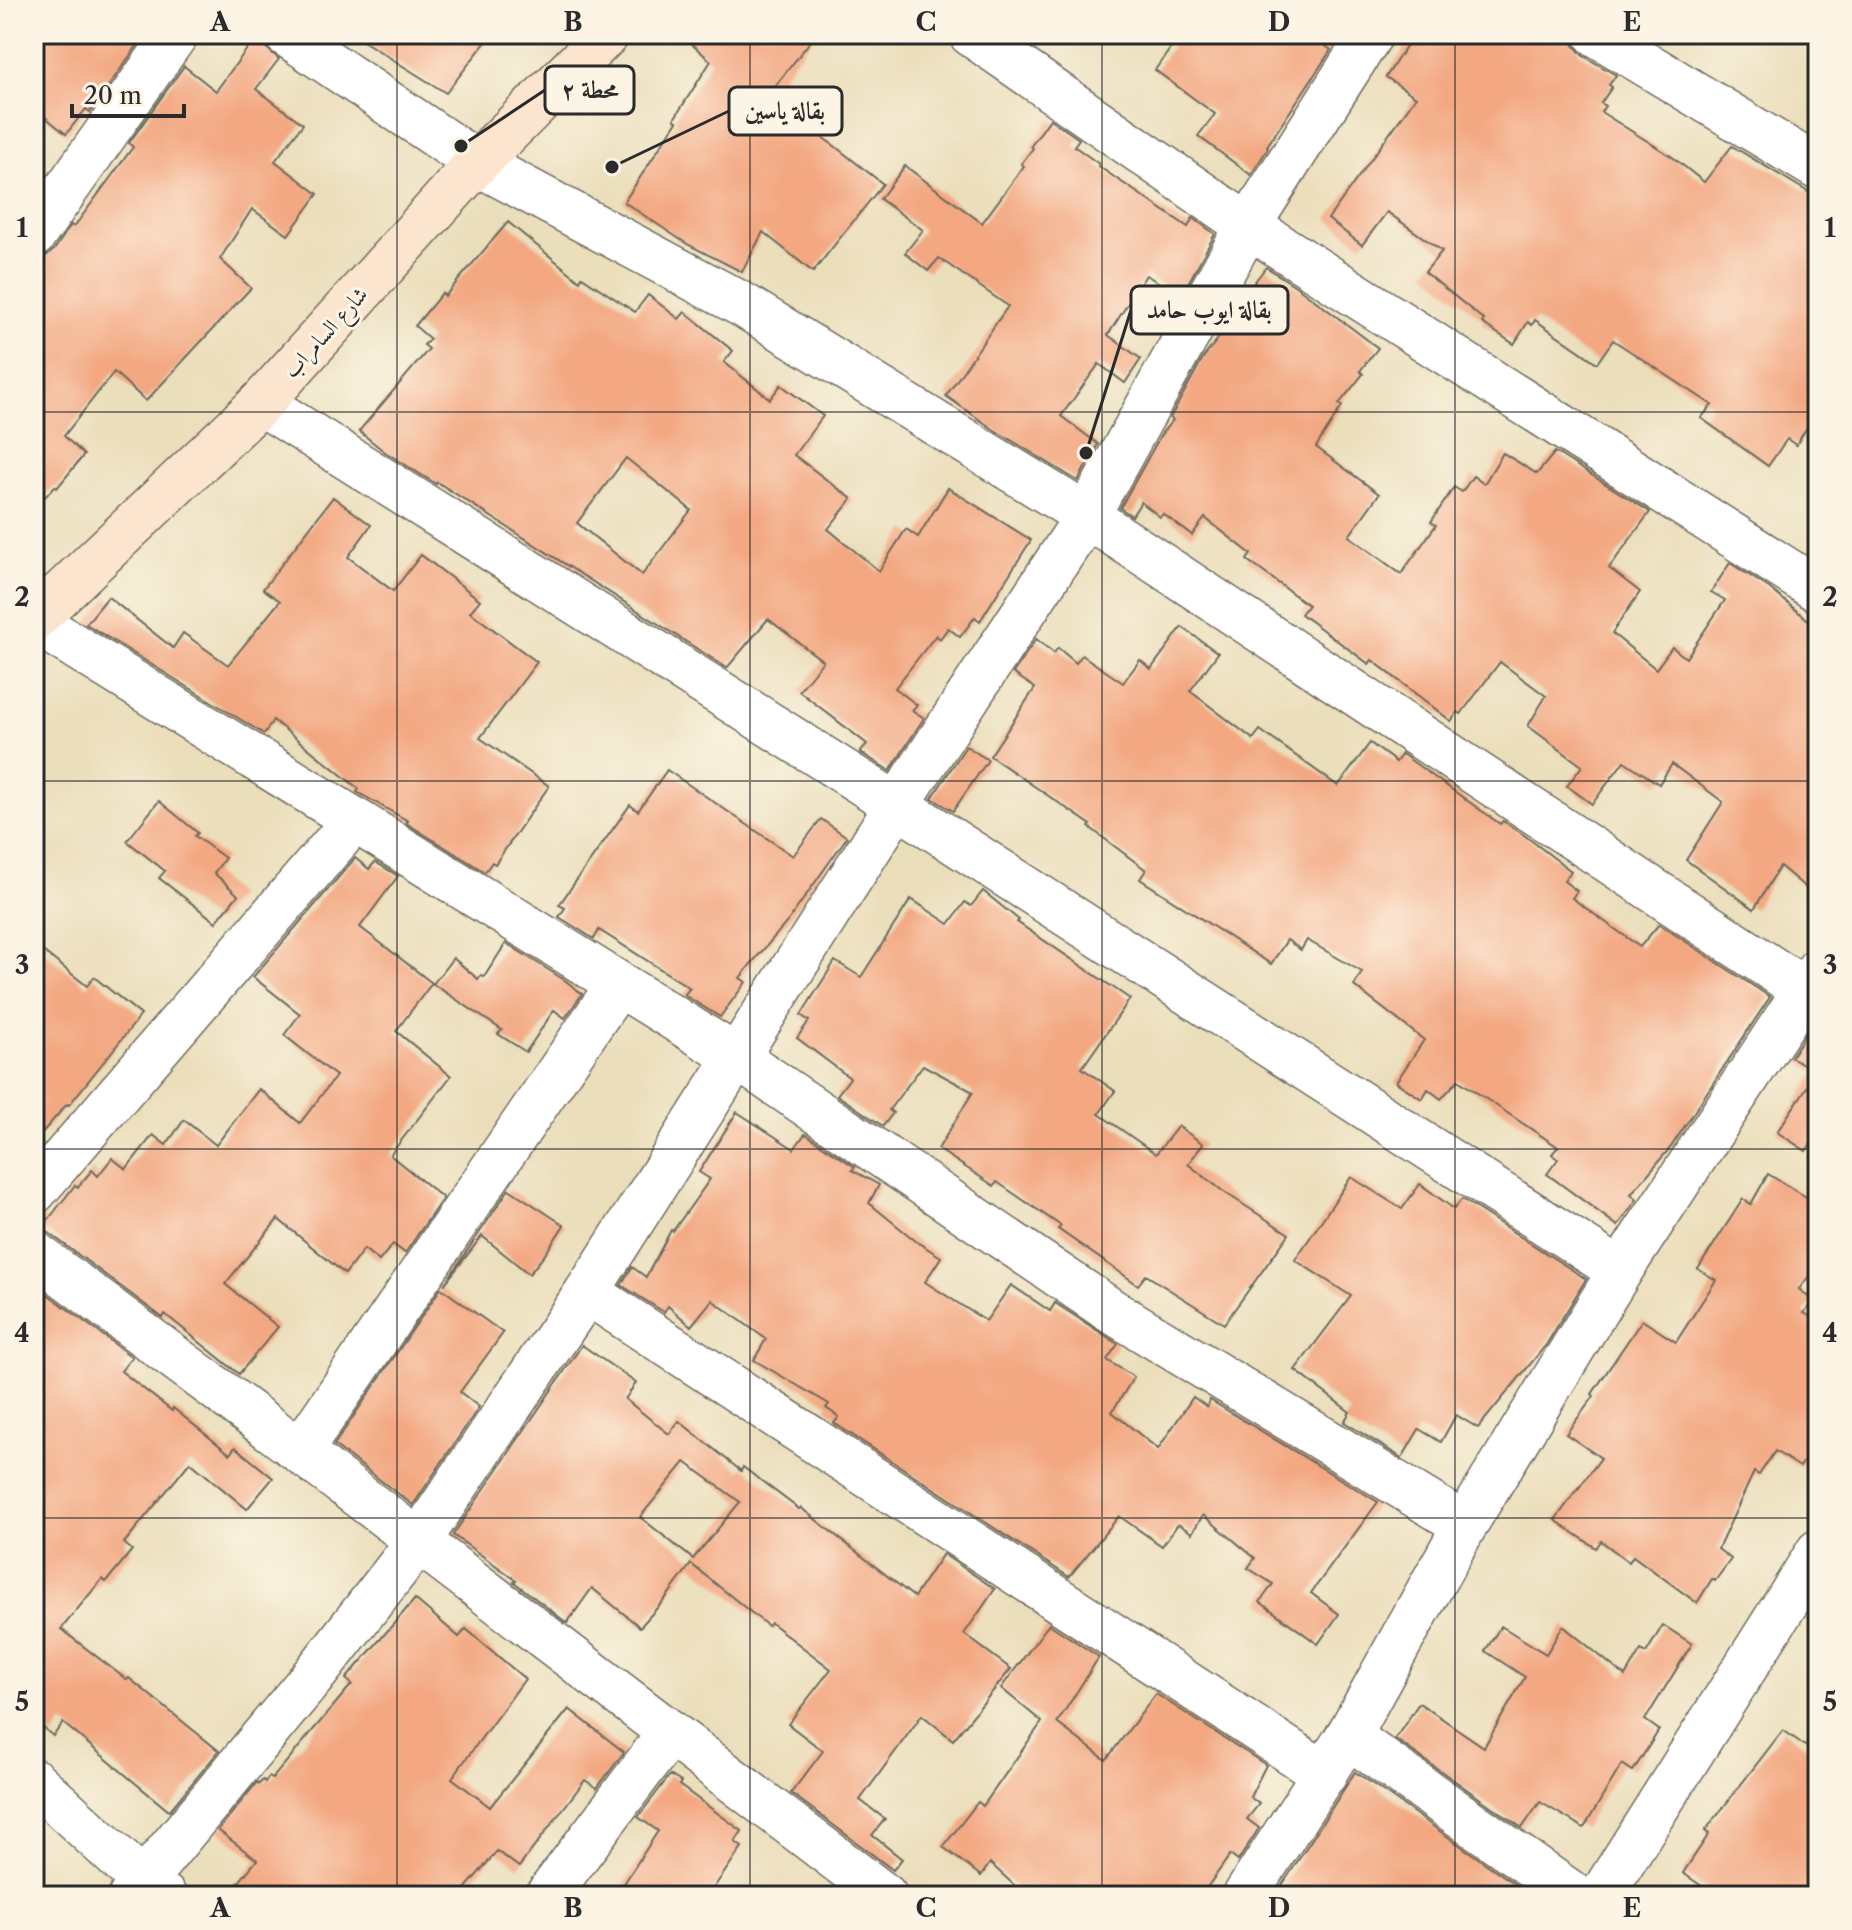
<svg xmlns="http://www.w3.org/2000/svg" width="1852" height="1930" font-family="'Libre Caslon Text',Amiri,serif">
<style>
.building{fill:#f3a882;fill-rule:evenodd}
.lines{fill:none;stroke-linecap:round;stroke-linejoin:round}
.street-casing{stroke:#6e6a5d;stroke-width:47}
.secondary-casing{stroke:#6e6a5d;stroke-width:47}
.street{stroke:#fff;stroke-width:44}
.secondary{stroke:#fce5cf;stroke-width:44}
.grid{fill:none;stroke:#2b2b2b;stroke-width:2;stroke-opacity:0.55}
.labels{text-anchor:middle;stroke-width:6;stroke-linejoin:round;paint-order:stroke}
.street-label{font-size:22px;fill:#2b2b2b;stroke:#fcf5e5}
.leader{fill:none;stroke:#2b2b2b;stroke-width:3}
.callout-dot{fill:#2b2b2b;stroke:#fcf5e5;stroke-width:3}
.callout{fill:#fcf5e5;stroke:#2b2b2b;stroke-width:3}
.callout-label{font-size:24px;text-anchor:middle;font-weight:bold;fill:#2b2b2b}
.neatline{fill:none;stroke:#2b2b2b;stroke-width:3}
.grid-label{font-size:26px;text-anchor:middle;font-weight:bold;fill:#2b2b2b}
</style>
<rect width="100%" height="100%" fill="#fcf5e5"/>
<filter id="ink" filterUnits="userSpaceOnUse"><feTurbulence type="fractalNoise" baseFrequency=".0125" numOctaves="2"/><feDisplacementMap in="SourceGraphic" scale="16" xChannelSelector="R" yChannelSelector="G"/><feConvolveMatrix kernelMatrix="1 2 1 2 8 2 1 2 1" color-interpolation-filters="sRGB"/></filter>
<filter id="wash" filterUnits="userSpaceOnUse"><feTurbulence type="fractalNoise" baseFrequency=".006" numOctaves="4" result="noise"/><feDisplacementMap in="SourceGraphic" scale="32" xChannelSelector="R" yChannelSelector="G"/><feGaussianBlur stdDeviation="1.8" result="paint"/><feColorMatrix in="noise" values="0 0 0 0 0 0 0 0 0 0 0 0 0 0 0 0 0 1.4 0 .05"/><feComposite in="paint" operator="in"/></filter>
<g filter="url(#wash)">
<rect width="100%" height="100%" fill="#ebdebb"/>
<g id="blocks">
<g class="building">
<path d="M34,34H142L144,36L90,112L86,109L66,134L34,108Z"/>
<path d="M258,34H261L264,46L279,59L256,89L303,124L275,161L318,194L288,235L252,209L220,259L251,288L146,401L114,372L64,436L84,455L57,488L55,486L34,509V265L54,250L71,225L74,227L133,147L129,143L184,66L216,91Z"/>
<path d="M352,34H492L446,93Z"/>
<path d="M680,34H816L765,99L832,144L883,184L813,272L763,232L742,272L687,244L624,202L677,121L674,119L711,61Z"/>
<path d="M1181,34H1309L1331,50L1267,146L1268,148L1251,175L1198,136L1215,114L1155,70Z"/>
<path d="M1414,34H1571L1574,45L1582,55L1616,75L1609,85L1612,87L1601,103L1605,106L1601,112L1671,156L1704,182L1732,146L1818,198V410L1796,445L1787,439L1768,466L1701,418L1712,405L1613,340L1597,363L1535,320L1532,325L1528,322L1514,344L1482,323L1484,320L1425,272L1442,251L1387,212L1362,245L1328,219L1416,97L1386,77Z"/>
<path d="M1050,119L1079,139L1074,146L1099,164L1098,166L1188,227L1193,218L1215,234L1181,296L1146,275L1108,335L1141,359L1125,383L1099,364L1061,416L1098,444L1078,481L993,429L946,396L1008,306L939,258L928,271L905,253L923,230L880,199L905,166L982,223L1024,166L1021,164L1033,148L1031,146Z"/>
<path d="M508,222L580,281L582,277L635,312L648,295L679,319L685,312L733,351L724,362L770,399L781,385L823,416L794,455L852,499L828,529L879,571L906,529L918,537L948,488L1031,540L980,621L975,617L960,637L948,628L940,639L936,635L895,688L917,705L912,710L924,718L890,771L860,752L867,744L799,691L823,661L768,619L727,668L437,482L436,484L385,452L359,431L429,349L424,345L430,339L415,326L442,293L445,296ZM626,458L691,510L642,575L577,523Z"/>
<path d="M1266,267L1300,289L1378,348L1360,371L1363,374L1339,404L1342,406L1316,447L1379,494L1349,536L1401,574L1436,525L1431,522L1454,487L1462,492L1473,476L1484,484L1503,453L1537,474L1555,452L1650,512L1609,568L1640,592L1612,633L1656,669L1672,647L1686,658L1725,600L1711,592L1730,563L1769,588L1818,628V898L1780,866L1754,909L1686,860L1723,802L1672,764L1659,784L1624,761L1592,804L1567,786L1582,766L1528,726L1546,696L1500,662L1461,714L1458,712L1451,721L1372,660L1369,664L1301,614L1308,605L1247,560L1251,554L1205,518L1192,535L1163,514L1160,517L1141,502L1132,516L1120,508L1162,433L1173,420L1170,418L1203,358L1228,326L1223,323Z"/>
<path d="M333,497L371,525L348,557L393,591L421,555L480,600L470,612L537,662L480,738L549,786L495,864L492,862L485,872L406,823L408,821L357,792L359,789L273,720L264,734L86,624L108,597L173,648L183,633L228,665L280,601L263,589Z"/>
<path d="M1182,627L1218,653L1190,691L1253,739L1260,730L1338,786L1370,743L1396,762L1402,754L1500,824L1503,821L1524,835L1571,871L1564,881L1577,891L1572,898L1640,947L1659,924L1770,997L1671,1147L1631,1194L1637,1199L1618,1226L1547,1174L1558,1159L1552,1154L1558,1147L1458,1080L1441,1099L1428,1089L1422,1099L1396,1082L1424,1040L1354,986L1362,972L1307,940L1301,950L1287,940L1271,964L1140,879L1146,870L1089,827L1091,825L990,756L1035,688L1013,673L1036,639L1054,653L1058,648L1076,663L1082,655L1123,683L1140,660L1151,669Z"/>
<path d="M966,746L988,760L953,811L932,798Z"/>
<path d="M667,770L793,856L821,819L847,837L788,921L751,964L740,978L746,982L720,1017L684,995L690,988L599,930L594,939L559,917L565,908L559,905L630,805L638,811Z"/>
<path d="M159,801L198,833L195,836L225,858L214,873L238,895L216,922L159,878L165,871L127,841Z"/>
<path d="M355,858L369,869L375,862L398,876L360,927L432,983L396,1031L451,1076L390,1155L443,1198L405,1253L393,1244L379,1261L364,1249L345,1274L278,1219L225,1284L278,1327L239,1374L165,1314L163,1318L49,1233L34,1228V1216H42L48,1220L75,1185L78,1187L92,1170L98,1176L112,1158L126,1169L153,1135L166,1145L184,1120L216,1145L259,1089L300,1123L336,1076L284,1035L300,1014L253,977Z"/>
<path d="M983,891L1019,920L1017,922L1130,999L1082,1068L1115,1091L1099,1114L1156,1154L1178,1126L1203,1144L1188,1164L1224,1192L1289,1234L1224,1324L1146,1275L1138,1285L1058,1229L1061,1226L997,1182L994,1186L938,1149L973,1092L923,1065L889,1110L893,1113L883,1126L837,1095L850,1078L797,1038L809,1021L801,1015L835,961L861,977L911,899L949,924L965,902L971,906Z"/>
<path d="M506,943L566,981L582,994L565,1018L554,1010L526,1052L498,1034L502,1030L433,984L453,958L478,979L481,975L484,977Z"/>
<path d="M34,944L87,986L94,977L141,1015L69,1105L67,1104L34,1142Z"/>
<path d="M1813,1023L1818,1024V1133L1806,1151L1777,1132L1817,1072L1791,1057Z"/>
<path d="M737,1112L794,1149L805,1134L807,1135L855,1167L852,1170L879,1185L869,1203L917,1242L941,1257L925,1282L986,1321L1011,1285L1050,1311L1055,1303L1118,1344L1107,1360L1134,1377L1112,1412L1158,1449L1193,1397L1207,1407L1210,1400L1378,1502L1311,1593L1339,1614L1318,1644L1260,1602L1273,1584L1248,1568L1255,1558L1203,1515L1192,1533L1178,1524L1162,1546L1119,1516L1069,1577L834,1423L839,1417L826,1408L829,1404L754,1360L766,1339L712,1300L691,1326L668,1306L664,1312L621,1285L632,1267L646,1277L671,1230L673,1231L710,1179L699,1172Z"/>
<path d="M1768,1174L1818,1204V1264L1799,1289L1813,1301L1804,1313L1818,1321V1440L1800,1467L1775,1451L1759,1475L1754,1472L1718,1549L1731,1559L1715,1581L1712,1579L1697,1603L1633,1556L1629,1562L1601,1541L1596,1548L1555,1520L1601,1458L1566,1434L1594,1396L1592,1394L1642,1320L1676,1342L1716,1280L1698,1269L1743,1199L1751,1204Z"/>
<path d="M1351,1177L1402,1209L1420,1184L1454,1209L1462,1199L1586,1279L1546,1345L1478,1428L1456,1415L1441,1442L1419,1429L1402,1458L1344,1422L1350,1412L1295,1370L1351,1296L1295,1260Z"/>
<path d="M509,1189L564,1225L544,1256L529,1274L482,1236L444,1285Z"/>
<path d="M34,1284L132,1357L121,1371L172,1411L173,1408L230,1454L235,1447L273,1478L247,1509L190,1462L124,1543L132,1550L106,1582L102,1579L61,1629L127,1680L129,1678L219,1751L169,1811L63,1723L53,1736L34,1720Z"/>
<path d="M441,1288L503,1333L460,1392L479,1407L413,1505L334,1445Z"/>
<path d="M582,1345L636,1383L625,1399L669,1434L679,1421L741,1471L743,1467L799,1509L801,1508L914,1597L943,1554L995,1589L964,1634L1011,1669L953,1740L922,1715L860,1800L885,1819L872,1835L902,1859L893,1870L791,1793L823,1751L788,1724L831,1669L771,1623L768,1626L691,1564L665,1599L640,1627L592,1588L567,1623L514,1582L516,1580L453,1535ZM685,1462L740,1502L693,1559L640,1517Z"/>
<path d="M415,1599L459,1637L466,1629L525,1679L452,1778L490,1807L569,1709L624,1752L597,1788L585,1780L519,1867L497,1851L459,1896H254L238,1883L257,1860L218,1830L257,1782L259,1784L263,1780L265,1782L269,1777L272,1779L352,1684L346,1679Z"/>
<path d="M1049,1624L1099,1657L1057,1723L1106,1760L1156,1694L1266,1765L1250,1797L1259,1804L1247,1819L1259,1828L1238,1861L1230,1855L1201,1896H1026L990,1863L981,1876L943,1847L978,1802L983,1806L1042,1722L1001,1688Z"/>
<path d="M1663,1625L1692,1644L1645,1720L1659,1730L1633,1771L1622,1764L1584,1828L1540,1802L1522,1828L1395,1739L1419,1703L1484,1747L1525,1677L1485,1651L1501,1626L1546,1654L1563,1626L1625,1676L1641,1650L1646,1653Z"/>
<path d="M1783,1730L1818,1755V1896H1716L1683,1873L1709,1834L1705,1831Z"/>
<path d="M1355,1772L1367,1780L1532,1896H1280L1277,1893Z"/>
<path d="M670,1775L681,1782L679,1785L742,1831L735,1842L742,1847L708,1896H616L658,1831L638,1817Z"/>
</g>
</g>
</g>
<g filter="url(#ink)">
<use href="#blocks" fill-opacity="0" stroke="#6e6a5d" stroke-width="2"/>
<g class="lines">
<defs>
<g id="street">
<path d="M286,34L477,163L743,305L1087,516L1818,999"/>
<path d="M971,34L1248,226L1818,590"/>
<path d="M1596,34L1818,168"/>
<path d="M34,235L176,34"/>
<path d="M261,403L897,805L1620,1271"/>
<path d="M34,621L738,1058L1110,1310L1465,1525"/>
<path d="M34,1192L354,821"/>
<path d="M34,1253L300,1451L885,1896"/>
<path d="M587,1292L1325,1774"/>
<path d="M300,1451L618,985"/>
<path d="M1348,1736L1575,1896"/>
<path d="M34,1781L144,1882L164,1896"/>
<path d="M131,1896L314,1675L418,1542L587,1292L897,805L1087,516L1248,226L1371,34"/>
<path d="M547,1896L669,1734"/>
<path d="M1245,1896L1348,1736L1465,1525L1620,1271L1818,970"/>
<path d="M1601,1896L1818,1552"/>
</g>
<path id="secondary" d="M34,619L261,403L477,163L607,34"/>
</defs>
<use href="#street" class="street-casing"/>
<use href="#secondary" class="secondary-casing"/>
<use href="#street" class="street"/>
<use href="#secondary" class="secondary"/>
</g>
</g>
<path class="grid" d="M397,34V1896M750,34V1896M1102,34V1896M1455,34V1896M34,412H1818M34,781H1818M34,1149H1818M34,1518H1818"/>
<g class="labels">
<g class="street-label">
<text transform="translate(325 332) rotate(-48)" y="8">شارع السامراب</text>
</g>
</g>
<path class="leader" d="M461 146L545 90M612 167L729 111M1086 453L1131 310"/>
<g class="callout-dot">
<circle cx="461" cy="146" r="8"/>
<circle cx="612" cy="167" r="8"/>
<circle cx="1086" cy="453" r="8"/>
</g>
<g class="callout">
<rect x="545" y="66" width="89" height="48" rx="8"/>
<rect x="729" y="87" width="113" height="48" rx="8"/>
<rect x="1131" y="286" width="157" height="48" rx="8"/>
</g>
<g class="callout-label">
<text x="590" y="98">محطة ٢</text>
<text x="785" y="119">بقالة ياسين</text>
<text x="1209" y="318">بقالة ايوب حامد</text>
</g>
<rect width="1852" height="1930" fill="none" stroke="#fcf5e5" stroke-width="88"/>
<path d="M72 104v12h112v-12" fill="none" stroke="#2b2b2b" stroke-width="4"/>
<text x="84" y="104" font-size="24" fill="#2b2b2b" stroke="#fcf5e5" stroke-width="6" paint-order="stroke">20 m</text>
<rect x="44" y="44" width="1764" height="1842" class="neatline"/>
<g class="grid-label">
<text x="220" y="31">A</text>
<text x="573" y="31">B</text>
<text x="926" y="31">C</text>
<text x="1279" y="31">D</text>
<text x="1632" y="31">E</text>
<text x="22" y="237">1</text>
<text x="1830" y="237">1</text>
<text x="22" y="606">2</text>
<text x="1830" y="606">2</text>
<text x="22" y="974">3</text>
<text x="1830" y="974">3</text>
<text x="22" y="1342">4</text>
<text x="1830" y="1342">4</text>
<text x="22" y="1711">5</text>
<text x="1830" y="1711">5</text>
<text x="220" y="1917">A</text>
<text x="573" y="1917">B</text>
<text x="926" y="1917">C</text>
<text x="1279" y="1917">D</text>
<text x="1632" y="1917">E</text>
</g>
</svg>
